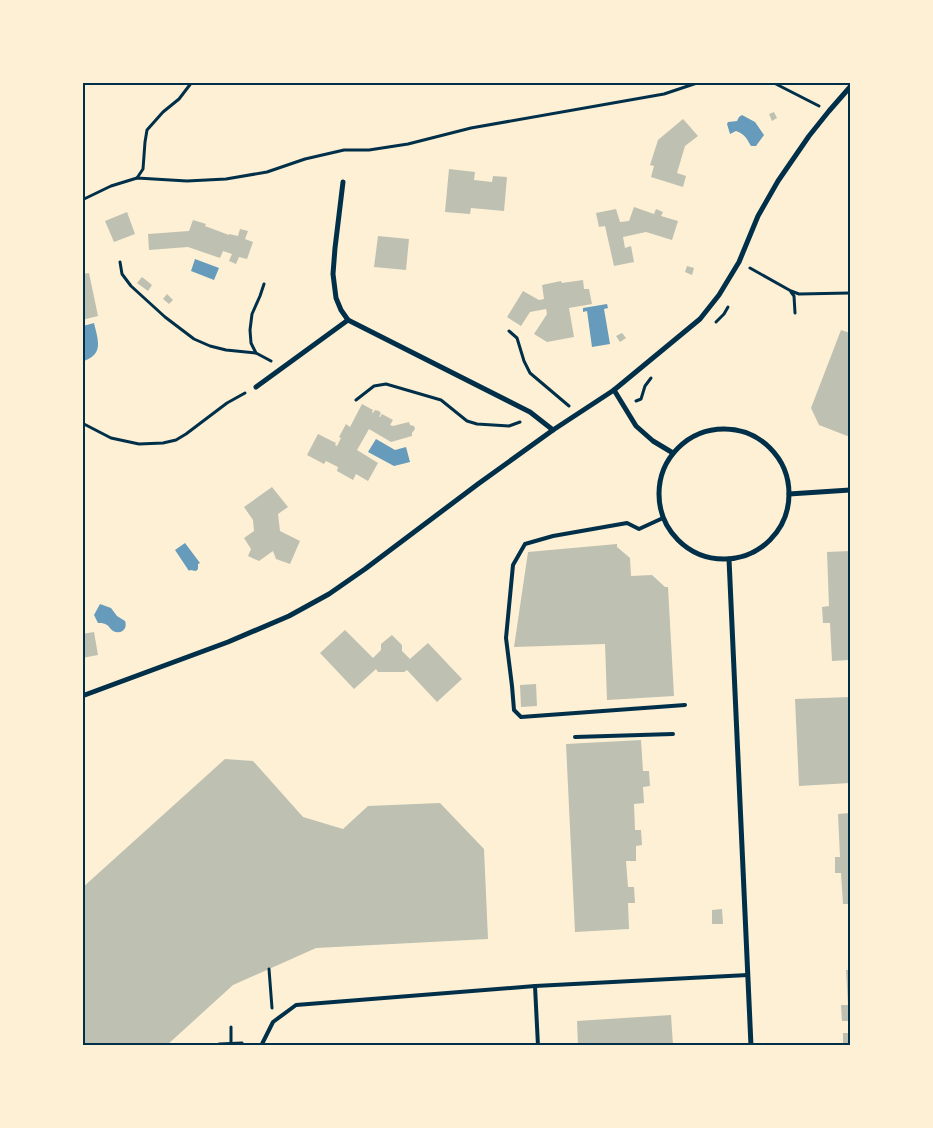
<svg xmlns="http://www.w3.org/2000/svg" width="933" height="1128" font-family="'IBM Plex Serif',serif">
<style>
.water{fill:#669bbc}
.building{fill:#bec0b2}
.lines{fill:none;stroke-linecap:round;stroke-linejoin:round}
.path{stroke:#003049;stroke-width:3}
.service{stroke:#003049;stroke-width:4}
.minor{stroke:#003049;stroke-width:5}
.neatline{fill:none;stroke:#003049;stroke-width:2}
</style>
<rect width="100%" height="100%" fill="#fdf0d5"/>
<g class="water">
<path d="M742,115L755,122L764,135L756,146H751C747,139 745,134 736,131L730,134L727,124L728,122L737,121L739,117Z"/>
<path d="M195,259L219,268L214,280L191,271Z"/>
<path d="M607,304L608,308L604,309L610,344L592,347L587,311L583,312V308Z"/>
<path d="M94,323C98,340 104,354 84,361L82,355L83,326Z"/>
<path d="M376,439L395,450L406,447L410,462L394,466L368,452Z"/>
<path d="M185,543L200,563L198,564V569L196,571L190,570L189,571L175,550Z"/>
<path d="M100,604L111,608L117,616L125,621C128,629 121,635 113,631C110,629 109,626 107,625C103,623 102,623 98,623L94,615Z"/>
</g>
<g class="building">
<path d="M774,112L777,118L772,121L769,114Z"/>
<path d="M683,119L698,136L685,146L677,173L686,176L683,187L651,177L654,166L650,165L658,140Z"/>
<path d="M449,169L475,172L474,180L492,182L493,176L507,177L504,211L471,208L470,214L445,212Z"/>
<path d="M634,207L654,214L656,209L663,212L661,216L678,221L672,240L646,232L623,237L625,248L631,246L634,262L614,266L605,226L599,227L596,213L616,209L620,222L629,221Z"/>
<path d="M127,212L135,234L114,242L105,221Z"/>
<path d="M193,220L206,224L205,226L229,235V234L238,236L240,229L248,231L245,239L253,242L247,259L239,257L236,264L229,261L232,254L223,251L220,258L188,247L149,250L148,234L189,231Z"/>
<path d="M378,236L409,239L406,270L374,267Z"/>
<path d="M687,266L694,268L692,275L685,272Z"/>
<path d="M89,273L98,316L82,320V274Z"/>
<path d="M142,277L152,285L148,291L137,283Z"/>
<path d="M583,280L584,289H589L592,304L569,308L574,337L547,342L534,334L547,314L546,309L530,312L521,326L507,317L523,291L539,300L544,299L542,285L561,281L562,283Z"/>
<path d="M167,294L173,300L169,304L163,299Z"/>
<path d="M841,330L850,333V437L819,425L811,408Z"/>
<path d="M622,333L626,338L620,342L616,336Z"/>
<path d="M362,404L373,410L372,412L373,413L375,410L379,411L381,413L379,417H380L382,414L393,420L390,425L393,426L409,422L410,425L414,426L415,429L412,433V436L391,442L369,429L357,450L378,463L368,481L356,474L353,480L337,471L338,467L326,461L324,464L307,455L318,434L336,443L335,445L337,446L341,438L339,437L346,424L350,427Z"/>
<path d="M272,487L288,507L278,514L280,531L300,541L290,564L276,559L273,551L259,561L248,556L251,549L244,538L254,531L253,520L244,507Z"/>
<path d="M617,544V547L630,558L631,576L652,575L665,587H668L674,696L607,700L605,644L514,647L528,552Z"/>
<path d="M850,551V660L832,661L830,623H823L822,607L829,606L827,552Z"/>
<path d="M345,630L373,658L381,650V644L392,635L402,645V651L410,659L428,643L462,679L437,702L407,670L404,672H378L376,669L354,689L320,653Z"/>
<path d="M94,632L98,655L82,658V634Z"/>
<path d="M536,684L537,706L521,707L520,685Z"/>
<path d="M850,697V783L799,786L795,699Z"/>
<path d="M641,740L643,771H649L650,786L643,787L644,803L634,804L635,830H641L642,845L636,846V861H626L628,887H634L635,903H628L629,929L575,932L566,744Z"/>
<path d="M225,759L253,761L303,817L343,829L368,806L440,803L484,849L488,939L316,948L233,985L166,1046H82V888Z"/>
<path d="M850,813V904H843L841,873H835V857H840L838,814Z"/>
<path d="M722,909L723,924H712V910Z"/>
<path d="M846,970H850V1021H842L841,1005H848Z"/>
<path d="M671,1015L673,1046H578L577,1021Z"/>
<rect x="843" y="1033" width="7" height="13"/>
</g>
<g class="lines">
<g class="path">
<path d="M772,82L819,106"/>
<path d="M137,178L143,169L145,142L147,130L163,112L179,99L192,82"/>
<path d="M82,200L111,186L137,178L187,181L226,179L267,172L305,159L344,150H369L408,144L471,128L664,94L700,82"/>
<path d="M120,262L122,274L131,286L165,317L194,339L210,346L226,350L256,353"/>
<path d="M750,268L791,291L799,294L850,293"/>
<path d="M264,284L260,296L252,314L250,330L251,343L256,353L271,361"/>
<path d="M791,292L794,296L795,313"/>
<path d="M716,322L724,314L728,307"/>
<path d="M509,331L517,338L524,361L530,373L569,406"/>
<path d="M356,400L374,386L386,384L441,400L467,421L477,424L509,426L520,422"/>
<path d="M636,401L641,399L645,386L651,378"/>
<path d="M82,423L111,438L139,444L163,443L176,440L186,434L227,403L245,393"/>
<path d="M269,969L272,1008"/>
<path d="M231,1027V1044"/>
<path d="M219,1044L242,1043"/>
</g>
<g class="service">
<path d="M663,518L639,529L627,523L553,536L525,544L513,565L506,638L512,686L514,710L521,717L685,705"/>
<path d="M575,737L673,734"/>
<path d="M535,986L538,1046"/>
<path d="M261,1046L273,1022L296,1005L535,986L748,975"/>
</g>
<g class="minor">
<path d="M343,182L335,248L333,274L336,298L341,310L348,320L530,412L553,430"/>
<path d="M256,387L348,320"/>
<path d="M614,390L636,426L653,441L673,453"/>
<circle cx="724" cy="494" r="65"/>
<path d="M789,494L850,490"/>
<path d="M729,559L751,1046"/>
<path d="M82,696L228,642L289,616L329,594L365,569L478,484L553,430L614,390L700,319L719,295L739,262L758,216L778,181L809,136L829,111L850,87"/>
</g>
</g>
<rect width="933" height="1128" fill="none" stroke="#fdf0d5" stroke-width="168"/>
<rect x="84" y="84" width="765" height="960" class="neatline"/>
</svg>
